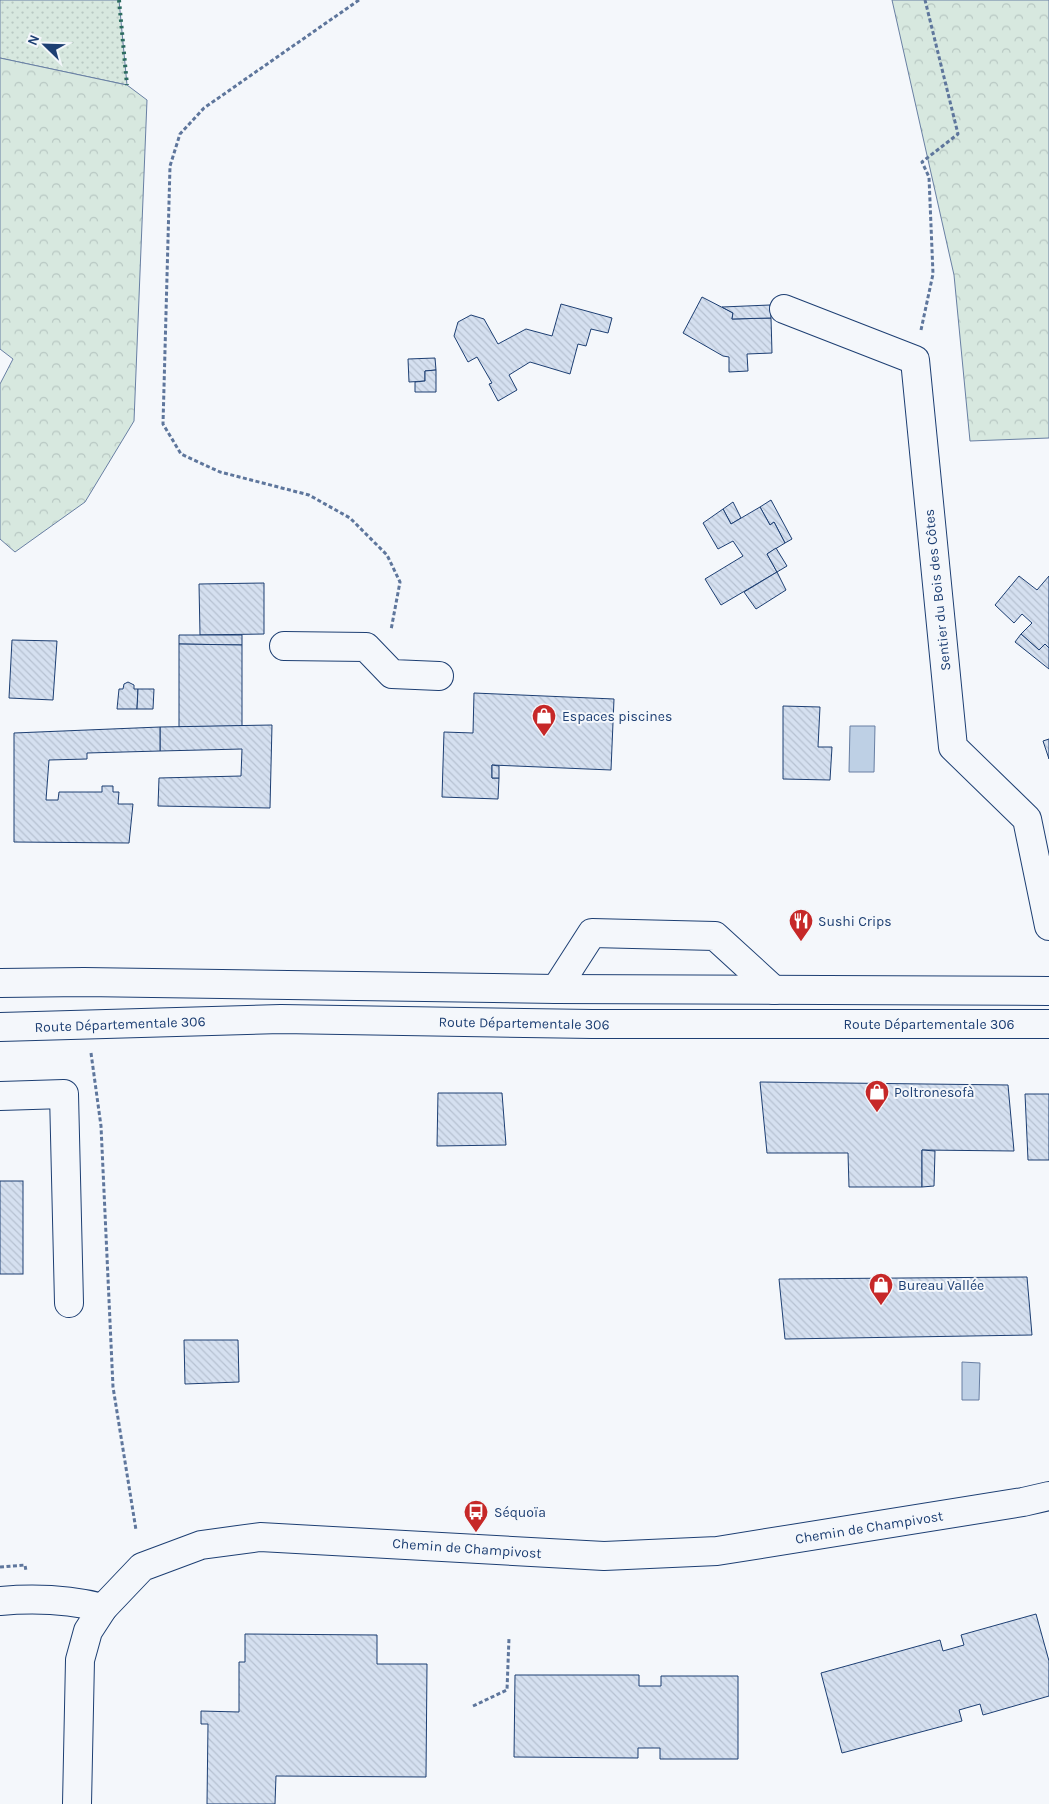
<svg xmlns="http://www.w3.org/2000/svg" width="1049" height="1804" font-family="Karla,sans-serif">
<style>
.grass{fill:url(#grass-dots);stroke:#687fa3}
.forest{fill:url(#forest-crowns);stroke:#687fa3}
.water{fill:#bed0e5;stroke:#687fa3}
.building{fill:url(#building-back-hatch);stroke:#1d3f73}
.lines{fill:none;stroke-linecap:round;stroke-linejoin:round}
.minor-casing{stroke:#1d3f73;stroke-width:30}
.major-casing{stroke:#1d3f73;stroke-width:30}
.path{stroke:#5e769c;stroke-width:3;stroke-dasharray:4 2.5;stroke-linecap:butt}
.minor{stroke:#f4f7fb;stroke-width:28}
.major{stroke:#f4f7fb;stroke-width:28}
.hedge{stroke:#2c6c60;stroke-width:4;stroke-dasharray:2.5 4;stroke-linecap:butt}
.labels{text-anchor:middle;stroke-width:4;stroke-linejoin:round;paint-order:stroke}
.street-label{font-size:14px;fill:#1d3f73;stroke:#f4f7fb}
.poi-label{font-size:14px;fill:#1d3f73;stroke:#f4f7fb;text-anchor:start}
</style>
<defs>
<pattern id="grass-dots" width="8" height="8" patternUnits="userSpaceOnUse" patternTransform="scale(1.25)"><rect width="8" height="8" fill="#d7e8df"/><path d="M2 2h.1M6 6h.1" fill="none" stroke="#b8c8c3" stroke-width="1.8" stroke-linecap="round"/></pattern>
<pattern id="forest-crowns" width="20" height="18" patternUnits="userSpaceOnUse" patternTransform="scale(1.25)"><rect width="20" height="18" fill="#d7e8df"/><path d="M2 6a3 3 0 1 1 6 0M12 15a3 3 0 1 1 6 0" fill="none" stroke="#b8c8c3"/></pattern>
<pattern id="building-back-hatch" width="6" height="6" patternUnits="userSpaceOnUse" patternTransform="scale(1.25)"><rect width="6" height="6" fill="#d5e0f0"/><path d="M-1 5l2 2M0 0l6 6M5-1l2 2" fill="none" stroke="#b6c1d1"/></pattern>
</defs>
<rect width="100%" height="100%" fill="#f4f7fb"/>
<path class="grass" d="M0,0H119L127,85L0,58Z"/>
<g class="forest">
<path d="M892,0H1049V438L970,441L954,275Z"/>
<path d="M0,58L127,85L147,100L134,421L85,502L15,552L0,539V384L13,359L0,349Z"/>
</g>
<g class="water">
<path d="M850,726H875L874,772H849Z"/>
<path d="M962,1362L980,1363L979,1400H962Z"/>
</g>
<g class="building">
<path d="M702,297L733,313L732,319L771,318L772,353L747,354L748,371L729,372V357L723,356L683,333Z"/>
<path d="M561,304L612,318L608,333L591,329L586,346L578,344L570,374L530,362L509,375L517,390L498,401L489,384L492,383L477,357L468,362L454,336L458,322L471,315L484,319L498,344L526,329L552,336Z"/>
<path d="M770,305L771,318L732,319L733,313L722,307Z"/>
<path d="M435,358L436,370L425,371V381L409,382L408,359Z"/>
<path d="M436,370V392H415V382L425,381V371Z"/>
<path d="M771,500L792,539L785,543L774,522L770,525L760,507Z"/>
<path d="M733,502L741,518L731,524L723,509Z"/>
<path d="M760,507L770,525L774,522L785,543L767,554L777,572L721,605L705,579L743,556L733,541L718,549L703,523L723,509L731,524Z"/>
<path d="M776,548L787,566L777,572L767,554Z"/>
<path d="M777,572L786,590L756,609L744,592Z"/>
<path d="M1019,576L1037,590L1049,576V648L1045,644L1039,650L1021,634L1032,623L1022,614L1014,623L995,605Z"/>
<path d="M264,583V634L200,635L199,584Z"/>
<path d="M1021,634L1039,650L1045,644L1049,648V669L1015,642Z"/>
<path d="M179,635H242V645L179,644Z"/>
<path d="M12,640L57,641L53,700L9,698Z"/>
<path d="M179,644L242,645V726L179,727Z"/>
<path d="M128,682L134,685V689H138L137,709H117L119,689H123L124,684Z"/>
<path d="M138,689H154L153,709H137Z"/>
<path d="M474,693L614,699L611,770L492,765V778H499L498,799L442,797L444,732L473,733Z"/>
<path d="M783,706L820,707L818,747H832L830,780L783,779Z"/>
<path d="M272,725L270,808L158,806L159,778L241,776L242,749L160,751V727Z"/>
<path d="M160,727V751L87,753V759L49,760L46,800H58L59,792H102V786H113V792H119L118,804H133L129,843L14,842V733Z"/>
<path d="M1049,739V759L1043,741Z"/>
<path d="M492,765L499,766V778H492Z"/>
<path d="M760,1082L1008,1085L1014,1151L922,1150V1187H849L848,1153H767Z"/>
<path d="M438,1093H502L506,1145L437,1146Z"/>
<path d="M1025,1094H1049V1160H1028Z"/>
<path d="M922,1150L935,1151L934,1186L922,1187Z"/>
<rect x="0" y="1181" width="23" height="93"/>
<path d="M1027,1277L1032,1335L785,1339L779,1279Z"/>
<path d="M184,1340H238L239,1382L185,1384Z"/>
<path d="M1036,1614L1049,1661V1696L983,1715L980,1704L959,1710L962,1721L842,1753L821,1673L940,1640L943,1651L964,1645L961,1635Z"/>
<path d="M245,1634L377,1635V1664H427L426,1777L276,1776L275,1804H207L208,1724H201V1711L239,1712V1662H245Z"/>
<path d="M515,1675H639V1686H661V1676H738V1759H660V1748H638V1758L514,1757Z"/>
</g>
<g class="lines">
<defs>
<g id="minor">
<path d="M784,309L915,360L953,747L1027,819L1049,926"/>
<path d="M284,646L366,647L392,674L439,676"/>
<path d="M556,989L592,933L715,936L774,990"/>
<path d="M0,1096L64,1094L69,1303"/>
<path d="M0,1601C35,1598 68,1599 103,1608"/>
<path d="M77,1804L80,1660L88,1631L103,1608L142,1567L201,1545L260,1537L604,1556L717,1551L1023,1502L1049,1496"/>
</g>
<g id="major">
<path d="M0,983L84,982L556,989L1049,991"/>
<path d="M0,1027L281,1019L592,1024H1049"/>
</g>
</defs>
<use href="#minor" class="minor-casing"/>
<use href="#major" class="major-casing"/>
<g class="path">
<path d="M359,0L204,108L180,134L170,166L163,424L181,454L220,472L309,495L350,518L387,555L400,582L391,630"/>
<path d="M921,330L933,274L929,177L922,162L958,134L925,0"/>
<path d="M91,1053L101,1126L113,1387L136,1530"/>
<path d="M0,1567L25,1565L26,1571"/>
<path d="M473,1706L507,1690L509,1638"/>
</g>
<use href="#minor" class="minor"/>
<use href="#major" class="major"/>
<path class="hedge" d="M119,0L127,85"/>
</g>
<defs>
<symbol id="shop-pin" viewBox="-11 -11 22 30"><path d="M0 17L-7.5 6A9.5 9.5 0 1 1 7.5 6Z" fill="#c62828" stroke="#f4f7fb"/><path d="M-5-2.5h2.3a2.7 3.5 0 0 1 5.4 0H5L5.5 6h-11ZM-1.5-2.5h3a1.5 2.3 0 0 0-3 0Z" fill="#fff"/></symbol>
<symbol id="restaurant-pin" viewBox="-11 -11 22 30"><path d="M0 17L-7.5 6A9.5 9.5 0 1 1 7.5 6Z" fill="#c62828" stroke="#f4f7fb"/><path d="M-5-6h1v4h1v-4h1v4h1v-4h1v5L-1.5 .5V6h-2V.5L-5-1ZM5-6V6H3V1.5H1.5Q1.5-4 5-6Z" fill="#fff"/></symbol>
<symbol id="bus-pin" viewBox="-11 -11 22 30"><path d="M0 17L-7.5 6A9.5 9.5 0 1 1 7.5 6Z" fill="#c62828" stroke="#f4f7fb"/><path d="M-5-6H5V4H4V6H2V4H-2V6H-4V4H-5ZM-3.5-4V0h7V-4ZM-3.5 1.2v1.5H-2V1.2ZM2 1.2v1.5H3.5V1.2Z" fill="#fff"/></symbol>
</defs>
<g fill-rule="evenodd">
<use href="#shop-pin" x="530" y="702" width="28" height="38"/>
<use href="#restaurant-pin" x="787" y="907" width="28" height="38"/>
<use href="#shop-pin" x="863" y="1078" width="28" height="38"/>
<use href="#shop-pin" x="867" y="1271" width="28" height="38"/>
<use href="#bus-pin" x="462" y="1498" width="28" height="38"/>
</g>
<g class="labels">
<g class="street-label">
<text transform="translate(937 590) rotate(-96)" y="5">Sentier du Bois des Côtes</text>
<text transform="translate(524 1023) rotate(1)" y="5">Route Départementale 306</text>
<text transform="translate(120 1024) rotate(-2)" y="5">Route Départementale 306</text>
<text x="929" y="1029">Route Départementale 306</text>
<text transform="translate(869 1527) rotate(-9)" y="5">Chemin de Champivost</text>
<text transform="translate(467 1548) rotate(4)" y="5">Chemin de Champivost</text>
</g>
<g class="poi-label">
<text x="562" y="721">Espaces piscines</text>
<text x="818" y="926">Sushi Crips</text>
<text x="894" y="1097">Poltronesofà</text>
<text x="898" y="1290">Bureau Vallée</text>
<text x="494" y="1517">Séquoïa</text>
</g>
</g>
<g transform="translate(45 45) rotate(293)" stroke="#f4f7fb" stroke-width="4" paint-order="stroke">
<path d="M0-4L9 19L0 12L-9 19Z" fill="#1d3f73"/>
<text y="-8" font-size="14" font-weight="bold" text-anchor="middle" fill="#1d3f73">N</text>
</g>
</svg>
